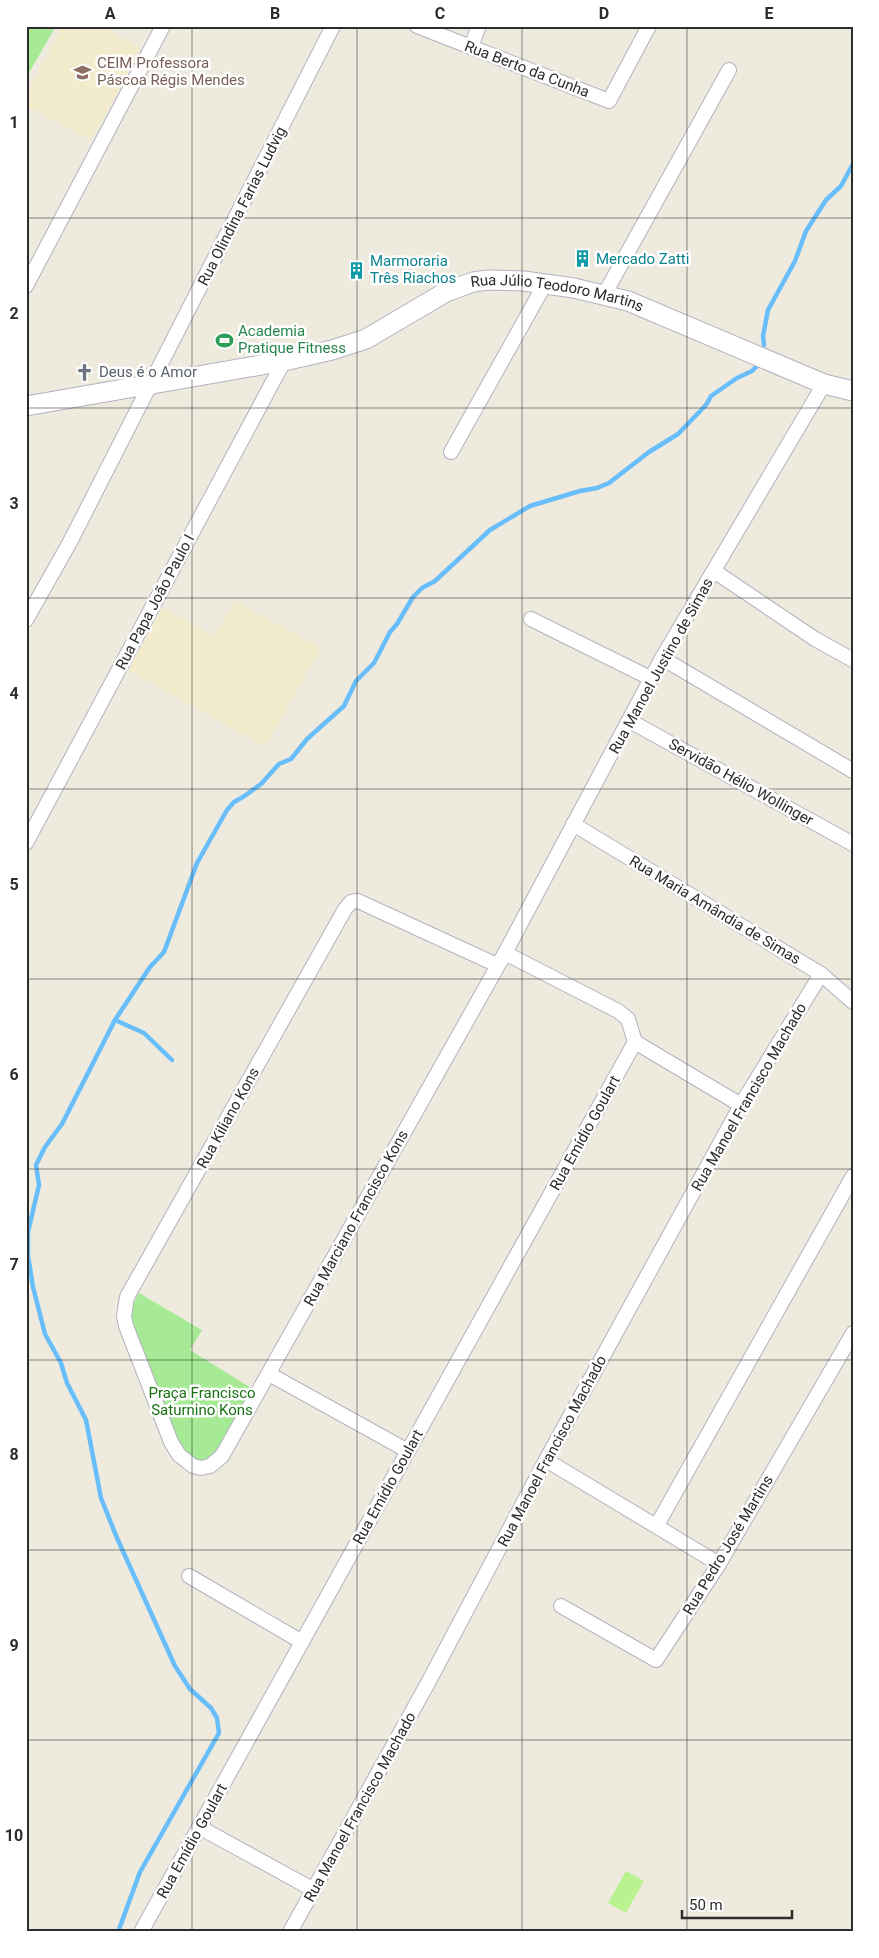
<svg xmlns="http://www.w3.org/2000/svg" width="879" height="1958" font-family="Roboto,sans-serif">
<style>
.education{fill:#f2ebcc}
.green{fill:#a6ea95}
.pitch{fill:#bbf290}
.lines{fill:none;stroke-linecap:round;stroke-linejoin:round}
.stream{stroke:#68befa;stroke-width:4.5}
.street-casing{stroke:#b2b2c1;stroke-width:16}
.secondary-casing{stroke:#b2b2c1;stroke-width:21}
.street{stroke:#fff;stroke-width:14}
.secondary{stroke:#fff;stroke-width:19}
.grid{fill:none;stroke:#2c2c2c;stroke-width:1;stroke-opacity:0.55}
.labels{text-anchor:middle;stroke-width:5;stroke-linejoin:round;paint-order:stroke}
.education-label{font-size:15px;fill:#785e54;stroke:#fff;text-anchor:start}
.street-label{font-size:15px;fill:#2c2c2c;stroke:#fff}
.culture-label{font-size:15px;fill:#0d838f;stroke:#fff;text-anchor:start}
.leisure-label{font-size:15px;fill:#27864d;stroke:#fff;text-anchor:start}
.worship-label{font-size:15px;fill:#5b616d;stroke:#fff;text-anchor:start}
.park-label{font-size:15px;fill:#1a7214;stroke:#fff}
.neatline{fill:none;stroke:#2c2c2c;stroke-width:2}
.grid-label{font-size:16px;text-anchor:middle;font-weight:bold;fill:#2c2c2c}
</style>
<rect width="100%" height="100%" fill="#efeade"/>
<g class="education">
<path d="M63,26H99L141,48L91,140L26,106V95Z"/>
<path d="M235,601L321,648L265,747L129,670L163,607L215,637Z"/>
</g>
<g class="green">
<path d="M26,26H56L26,78Z"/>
<path d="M139,1293L202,1330L190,1350L251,1388L218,1451C199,1471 187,1457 176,1439L130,1322V1311Z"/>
</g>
<path class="pitch" d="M626,1871L644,1881L626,1913L608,1903Z"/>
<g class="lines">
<g class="stream">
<path d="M764,345L763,336L768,310L795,261L806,231L826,200L841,186L853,164"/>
<path d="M115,1020L144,1033L172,1060"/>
<path d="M118,1932L140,1872L219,1733L217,1718L211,1708L190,1689L175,1666L117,1538L101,1498L86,1420L67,1383L61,1363L45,1334L33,1287L28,1256V1232L39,1185L36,1165L45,1147L62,1124L115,1020L150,967L164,952L197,863L227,810L234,802L243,797L261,784L279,764L291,759L307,739L344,706L356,681L374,663L390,632L397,624L413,597L422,588L435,581L490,530L530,506L580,491L597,488L609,483L649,452L678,434L706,405L711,396L737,378L752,371L759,364"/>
</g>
<defs>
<g id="street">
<path d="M417,26L609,101L649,26"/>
<path d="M471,47L479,26"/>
<path d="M26,286L163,26"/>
<path d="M604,295L729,70"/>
<path d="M451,452L545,284"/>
<path d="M714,571L815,639L853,660"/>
<path d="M531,619L652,679"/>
<path d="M26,620L70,542L333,26"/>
<path d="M662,658L853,771"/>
<path d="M630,721L853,844"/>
<path d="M573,824L821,974L853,1002"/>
<path d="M26,843L284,361"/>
<path d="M505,953L618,1011L628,1019L635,1042"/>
<path d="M497,965L358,901L351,902L345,909L127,1297L124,1316L126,1326L171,1442L179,1455L193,1466L201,1468L210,1466L222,1456L505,953L662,658L824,384"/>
<path d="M635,1042L741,1105"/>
<path d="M269,1374L408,1451"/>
<path d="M546,1460L719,1564"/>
<path d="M657,1525L853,1176"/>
<path d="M189,1576L302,1642"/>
<path d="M561,1606L656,1660L719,1564L853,1333"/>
<path d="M199,1827L314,1890"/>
<path d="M141,1932L635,1042"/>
<path d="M290,1932L429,1681L546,1460L741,1105L821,974"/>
</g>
<g id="secondary">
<path id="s1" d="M26,406L284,361L332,350L366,339L446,292L473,282L488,280L524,281L545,284L574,288L628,301L824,384L853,391"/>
</g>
</defs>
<use href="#street" class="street-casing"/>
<use href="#secondary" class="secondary-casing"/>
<use href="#street" class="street"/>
<use href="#secondary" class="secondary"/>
</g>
<path class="grid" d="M192,26V1932M357,26V1932M522,26V1932M687,26V1932M26,218H853M26,408H853M26,598H853M26,789H853M26,979H853M26,1169H853M26,1360H853M26,1550H853M26,1740H853"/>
<defs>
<symbol id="school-bare" viewBox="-9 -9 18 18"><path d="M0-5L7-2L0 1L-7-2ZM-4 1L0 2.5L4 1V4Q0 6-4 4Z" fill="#8d6e63" stroke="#fff" stroke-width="2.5" paint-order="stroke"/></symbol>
<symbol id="building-bare" viewBox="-9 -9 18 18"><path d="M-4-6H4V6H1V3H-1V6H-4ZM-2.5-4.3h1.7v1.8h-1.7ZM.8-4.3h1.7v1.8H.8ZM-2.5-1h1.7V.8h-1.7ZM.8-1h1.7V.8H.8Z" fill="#0f9aa8" stroke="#fff" stroke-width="2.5" paint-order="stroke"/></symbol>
<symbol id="stadium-bare" viewBox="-9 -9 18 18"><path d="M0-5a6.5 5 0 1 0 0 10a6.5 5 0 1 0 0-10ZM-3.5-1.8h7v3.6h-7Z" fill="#2e9e5b" stroke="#fff" stroke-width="2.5" paint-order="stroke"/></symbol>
<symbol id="church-bare" viewBox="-9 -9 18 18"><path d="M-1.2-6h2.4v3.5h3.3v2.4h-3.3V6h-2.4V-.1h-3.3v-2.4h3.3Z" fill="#6b7280" stroke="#fff" stroke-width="2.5" paint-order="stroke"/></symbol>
</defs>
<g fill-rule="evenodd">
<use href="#school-bare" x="70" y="60" width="25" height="25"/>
<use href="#building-bare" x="570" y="246" width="25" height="25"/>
<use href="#building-bare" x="344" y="258" width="25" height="25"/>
<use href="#stadium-bare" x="212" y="328" width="25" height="25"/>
<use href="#church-bare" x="72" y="360" width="25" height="25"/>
</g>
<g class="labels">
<g class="education-label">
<text x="97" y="68">CEIM Professora<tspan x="97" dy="17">Páscoa Régis Mendes</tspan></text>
</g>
<g class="street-label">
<text transform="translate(527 69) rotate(21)" y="5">Rua Berto da Cunha</text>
<text transform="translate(242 206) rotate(-63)" y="5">Rua Olindina Farias Ludvig</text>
<text dy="5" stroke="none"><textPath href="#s1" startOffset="554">Rua Júlio Teodoro Martins</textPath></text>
<text transform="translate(155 602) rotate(-62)" y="5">Rua Papa João Paulo I</text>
<text transform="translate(661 666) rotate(-61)" y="5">Rua Manoel Justino de Simas</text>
<text transform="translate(741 782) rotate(29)" y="5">Servidão Hélio Wollinger</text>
<text transform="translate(715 910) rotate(31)" y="5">Rua Maria Amândia de Simas</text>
<text transform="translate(749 1097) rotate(-60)" y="5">Rua Manoel Francisco Machado</text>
<text transform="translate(228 1118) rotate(-61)" y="5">Rua Kiliano Kons</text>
<text transform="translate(585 1133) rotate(-61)" y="5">Rua Emídio Goulart</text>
<text transform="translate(356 1218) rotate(-61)" y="5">Rua Marciano Francisco Kons</text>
<text transform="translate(552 1451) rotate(-62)" y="5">Rua Manoel Francisco Machado</text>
<text transform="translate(388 1487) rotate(-61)" y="5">Rua Emídio Goulart</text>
<text transform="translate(728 1545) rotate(-59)" y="5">Rua Pedro José Martins</text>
<text transform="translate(360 1807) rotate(-61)" y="5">Rua Manoel Francisco Machado</text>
<text transform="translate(192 1841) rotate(-61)" y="5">Rua Emídio Goulart</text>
</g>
<g class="culture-label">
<text x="596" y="264">Mercado Zatti</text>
<text x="370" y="266">Marmoraria<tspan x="370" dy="17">Três Riachos</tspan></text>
</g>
<g class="leisure-label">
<text x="238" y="336">Academia<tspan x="238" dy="17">Pratique Fitness</tspan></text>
</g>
<g class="worship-label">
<text x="99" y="377">Deus é o Amor</text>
</g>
<g class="park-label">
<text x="202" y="1398">Praça Francisco<tspan x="202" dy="17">Saturnino Kons</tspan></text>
</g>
</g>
<rect width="879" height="1958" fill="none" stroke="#ffffff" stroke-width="55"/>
<path d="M682 1910v8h110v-8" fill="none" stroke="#2c2c2c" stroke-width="2.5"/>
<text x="689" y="1910" font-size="15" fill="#2c2c2c" stroke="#ffffff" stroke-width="4" paint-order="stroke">50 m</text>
<rect x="28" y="28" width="824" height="1902" class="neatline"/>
<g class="grid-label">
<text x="110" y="19">A</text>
<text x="275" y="19">B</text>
<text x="440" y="19">C</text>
<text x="604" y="19">D</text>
<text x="769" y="19">E</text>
<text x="14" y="128">1</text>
<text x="14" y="319">2</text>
<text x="14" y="509">3</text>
<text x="14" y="699">4</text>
<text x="14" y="890">5</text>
<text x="14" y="1080">6</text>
<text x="14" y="1270">7</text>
<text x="14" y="1460">8</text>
<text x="14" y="1651">9</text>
<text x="14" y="1841">10</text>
</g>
</svg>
